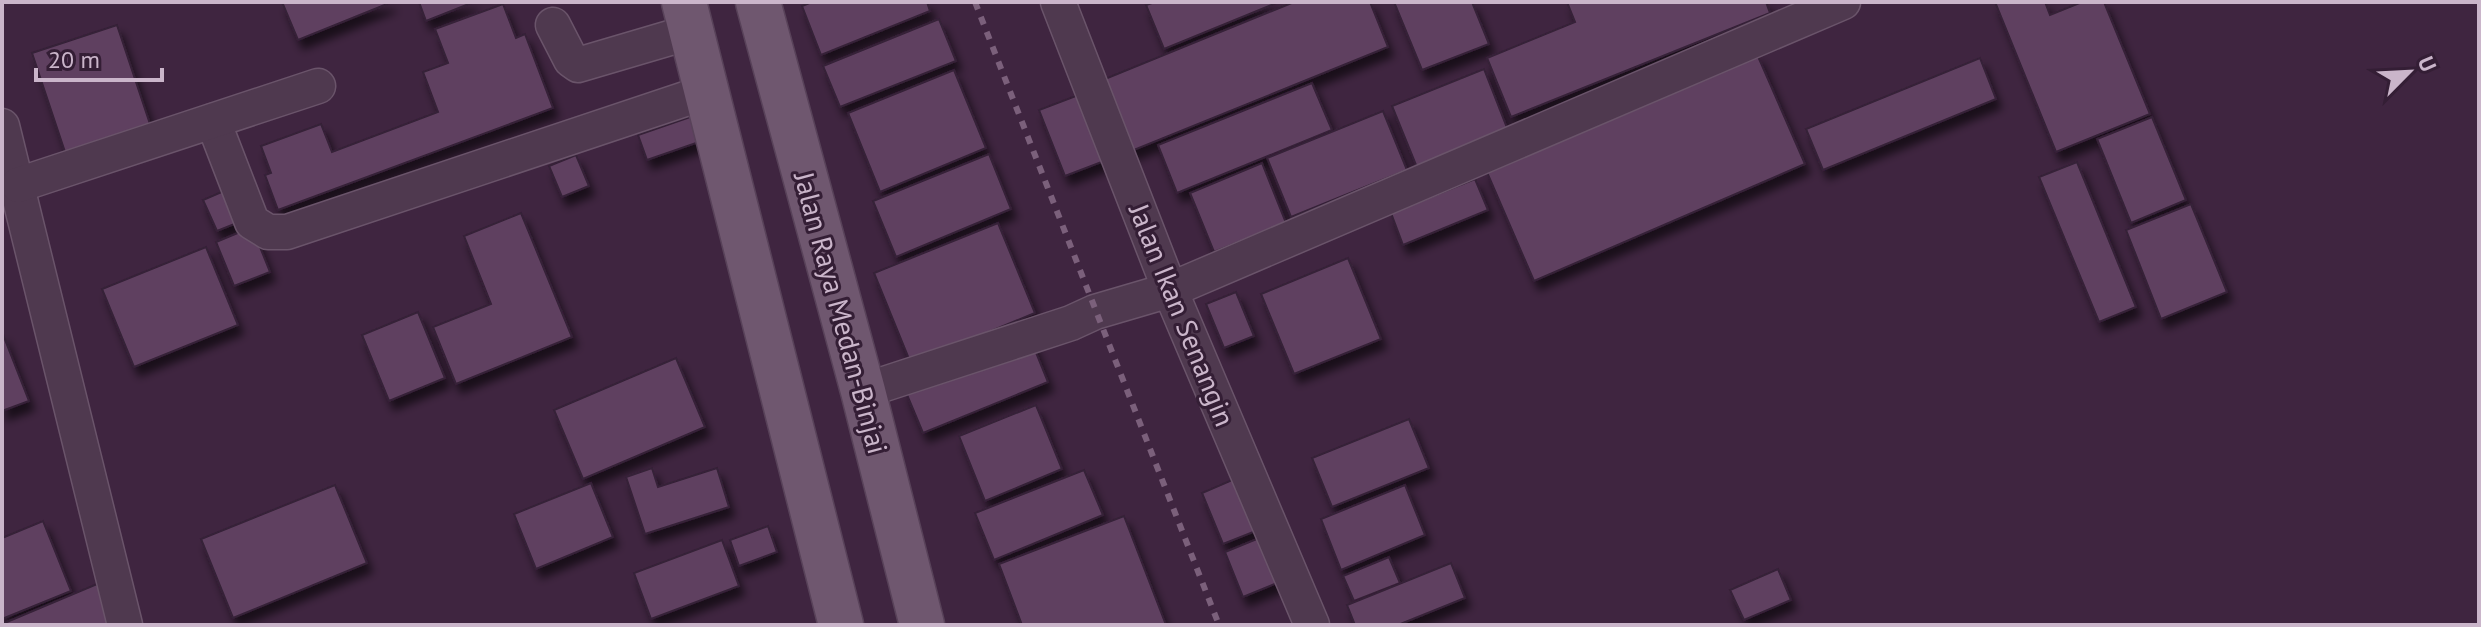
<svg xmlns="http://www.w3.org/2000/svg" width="2481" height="627" font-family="'PT Sans',sans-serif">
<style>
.building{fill:#5f4160;stroke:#362037;stroke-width:2;filter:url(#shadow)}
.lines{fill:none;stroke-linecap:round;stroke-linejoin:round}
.minor-casing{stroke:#6a546a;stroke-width:37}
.primary-casing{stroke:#584259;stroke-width:47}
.minor{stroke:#4f394f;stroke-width:34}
.primary{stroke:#6f576f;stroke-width:44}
.rail{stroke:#7b607b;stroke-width:6;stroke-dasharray:8 8;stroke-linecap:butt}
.labels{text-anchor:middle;stroke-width:6;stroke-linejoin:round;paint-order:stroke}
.street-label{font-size:28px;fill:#cab5ca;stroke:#341e35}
</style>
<defs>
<filter id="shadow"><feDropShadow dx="5" dy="9" stdDeviation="4" flood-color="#0009"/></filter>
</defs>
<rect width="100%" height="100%" fill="#3f2540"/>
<g class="building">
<path d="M282,2H392L298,40Z"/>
<path d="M419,2H474L426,21Z"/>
<path d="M812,2H927L930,11L821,55L802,6Z"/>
<path d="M1155,2H1273L1274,4L1164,49L1146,5Z"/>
<path d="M1294,2H1370L1388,47L1129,152L1100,81Z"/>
<path d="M1394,2H1472L1489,44L1422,70Z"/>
<path d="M1567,2H1766L1770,13L1511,117L1487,58L1575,22Z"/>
<path d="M1995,2H2045L2050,15L2082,2H2104L2150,114L2056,152Z"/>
<path d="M503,4L516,38L525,34L553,108L278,210L265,175L271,173L261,146L321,124L332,152L438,112L423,72L448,63L435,29Z"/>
<path d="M939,19L956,61L840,107L823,66Z"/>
<path d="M117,25L150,124L65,152L32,53Z"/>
<path d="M1757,54L1805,164L1534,281L1486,170Z"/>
<path d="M1980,58L1996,99L1823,170L1806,129Z"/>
<path d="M1484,69L1509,133L1418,170L1392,106Z"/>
<path d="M954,70L986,148L880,192L848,113Z"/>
<path d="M1312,83L1332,130L1177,193L1158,145Z"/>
<path d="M1081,94L1107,160L1065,176L1039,110Z"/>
<path d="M1383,111L1407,170L1291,217L1267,158Z"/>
<path d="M693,116L702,141L647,160L638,135Z"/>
<path d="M2152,117L2186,200L2131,223L2097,139Z"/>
<path d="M989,154L1011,209L896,257L873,201Z"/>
<path d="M576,155L589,186L562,197L549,166Z"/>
<path d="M2077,162L2136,307L2099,322L2039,177Z"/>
<path d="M1262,163L1286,223L1214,252L1190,193Z"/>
<path d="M1475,179L1488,210L1403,245L1391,213Z"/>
<path d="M233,187L247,219L217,231L203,200Z"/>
<path d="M2191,204L2227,292L2161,319L2126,230Z"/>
<path d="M521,213L572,337L456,384L433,327L491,304L464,236Z"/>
<path d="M998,223L1035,313L911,364L874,273Z"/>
<path d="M252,227L270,272L234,286L216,242Z"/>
<path d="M206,247L238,325L134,367L102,289Z"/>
<path d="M1348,258L1381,339L1294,374L1261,294Z"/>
<path d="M1236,292L1254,336L1224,348L1206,304Z"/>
<path d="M418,312L445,378L389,401L362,335Z"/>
<path d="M2,332L29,401L2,411Z"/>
<path d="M1031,340L1048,382L923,433L905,390Z"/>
<path d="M676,358L705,427L583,479L554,410Z"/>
<path d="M1036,405L1062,469L985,501L959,436Z"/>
<path d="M1409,419L1429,468L1332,507L1312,458Z"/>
<path d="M652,468L658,487L717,468L729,507L645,534L626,477Z"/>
<path d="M1084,470L1103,515L994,560L975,513Z"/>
<path d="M1239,477L1261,529L1223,544L1202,493Z"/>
<path d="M591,483L613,537L536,569L514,514Z"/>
<path d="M335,485L367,563L233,618L201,539Z"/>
<path d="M1405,485L1425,535L1341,570L1321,519Z"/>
<path d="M1124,516L1166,625H1022L999,564Z"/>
<path d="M43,521L71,591L2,619V538Z"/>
<path d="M768,526L777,552L739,566L730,540Z"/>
<path d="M1264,536L1282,581L1243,597L1225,552Z"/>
<path d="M722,540L739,586L651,619L634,573Z"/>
<path d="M1389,557L1400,583L1354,601L1343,576Z"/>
<path d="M1451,563L1465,598L1398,625H1355L1347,605Z"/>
<path d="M1778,569L1791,600L1744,620L1730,590Z"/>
<path d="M97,584L115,625H2V624Z"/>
</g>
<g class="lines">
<defs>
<g id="minor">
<path d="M1058,2L1170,290L1312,625"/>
<path d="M553,25L571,60L578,65L690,32"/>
<path d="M213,121L252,222L268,232H287L706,92"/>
<path d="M2,126L125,625"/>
<path d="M18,185L318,86"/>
<path d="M863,391L1071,323L1095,312L1170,290L1843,2"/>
</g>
<g id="primary">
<path d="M684,2L841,625"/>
<path d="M758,2L863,391L922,625"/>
</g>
</defs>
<use href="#minor" class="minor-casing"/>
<use href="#primary" class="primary-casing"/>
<use href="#minor" class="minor"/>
<use href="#primary" class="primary"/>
<path class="rail" d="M975,2L1219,625"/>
</g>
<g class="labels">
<g class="street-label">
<text transform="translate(841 313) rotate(75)" y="10">Jalan Raya Medan-Binjai</text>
<text transform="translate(1182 315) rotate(68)" y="10">Jalan Ikan Senangin</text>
</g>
</g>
<rect width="2481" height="627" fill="none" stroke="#cab5ca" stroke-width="8"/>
<g transform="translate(2409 72) rotate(66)" stroke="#341e35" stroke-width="6" paint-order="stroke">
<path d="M0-6L14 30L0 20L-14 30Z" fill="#cab5ca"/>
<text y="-12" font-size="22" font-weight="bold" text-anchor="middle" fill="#cab5ca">U</text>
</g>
<path d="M36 68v12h126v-12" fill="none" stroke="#cab5ca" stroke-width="4"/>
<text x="48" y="68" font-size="24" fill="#cab5ca" stroke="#341e35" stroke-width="6" paint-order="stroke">20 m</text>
</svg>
